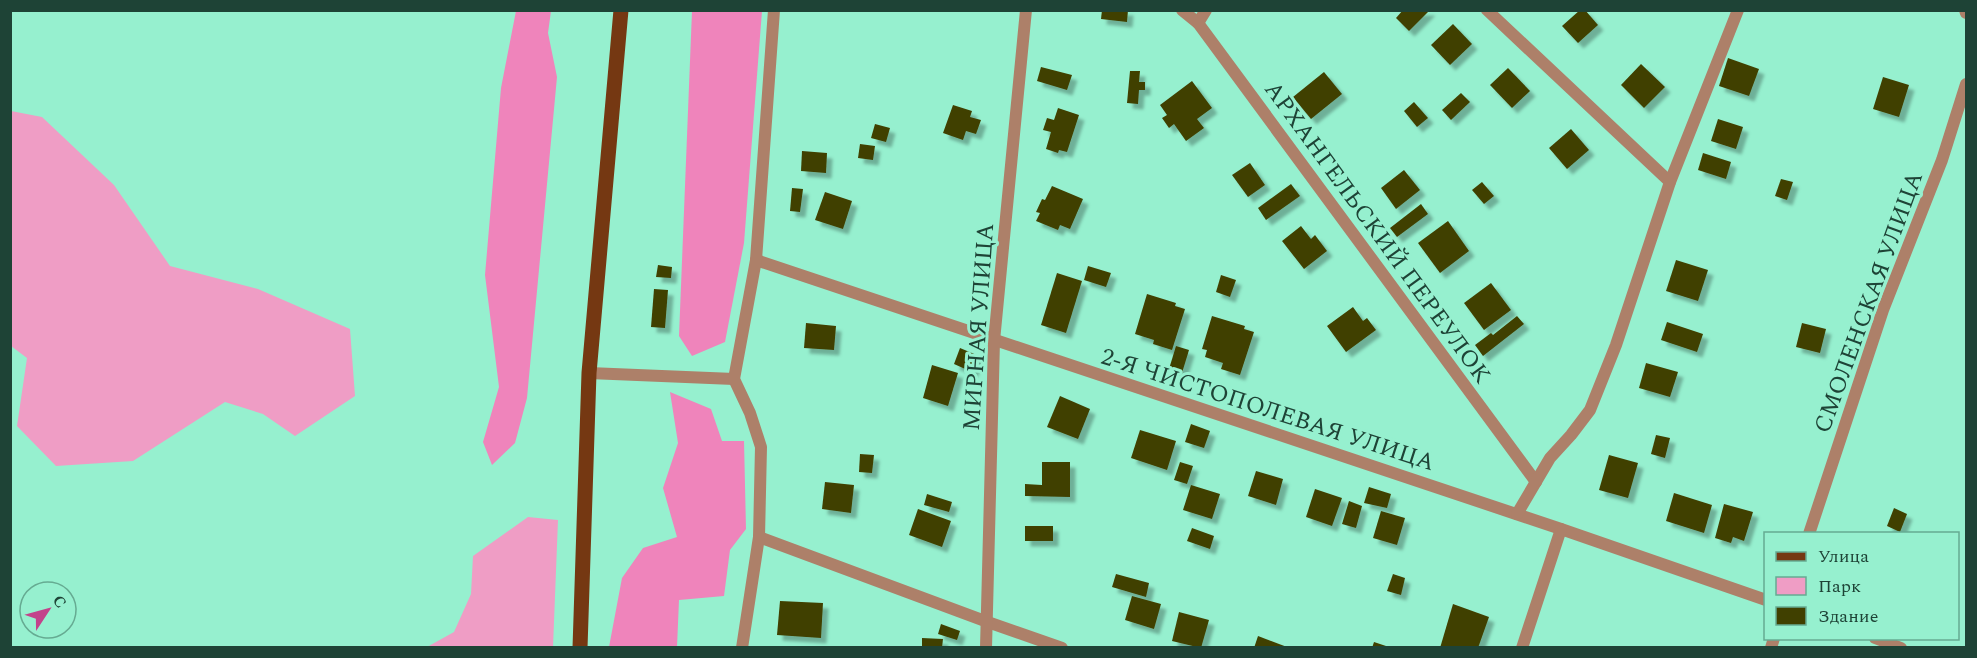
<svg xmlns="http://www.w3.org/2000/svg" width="1977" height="658" font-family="Spectral,serif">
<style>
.green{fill:#ef9dc5}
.forest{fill:#ef84bb}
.building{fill:#404000;filter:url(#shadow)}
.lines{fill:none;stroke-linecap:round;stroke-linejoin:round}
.minor{stroke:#ad8069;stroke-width:12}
.primary{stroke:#753812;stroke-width:15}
.labels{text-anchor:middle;stroke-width:6;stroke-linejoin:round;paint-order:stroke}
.street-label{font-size:24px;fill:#1e4336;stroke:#96f0cf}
</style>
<defs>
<filter id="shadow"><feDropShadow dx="5.5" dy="5.5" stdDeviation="1.5" flood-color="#0004"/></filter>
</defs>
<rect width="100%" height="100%" fill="#96f0cf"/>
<g class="green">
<path d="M11,111L42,117L114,185L170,266L258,289L350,329L355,396L295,436L263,414L225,402L133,461L56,466L17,426L27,358L11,346Z"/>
<path d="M528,517L558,520L553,647H427L454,632L471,594L473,556Z"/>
</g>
<g class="forest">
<path d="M516,11H551L548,33L557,77L527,398L515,443L492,465L483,442L499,387L485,275L501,88Z"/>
<path d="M692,11H762L744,243L725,342L692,356L679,336Z"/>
<path d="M670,392L711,409L722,441H744L746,529L730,550L724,596L679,600L677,647H609L622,578L643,548L677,537L663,488L678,443Z"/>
</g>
<g class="building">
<path d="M1102,10H1128L1127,22L1101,19Z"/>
<path d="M1403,10H1430L1409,31L1396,18Z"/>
<path d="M1580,10H1585L1598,25L1578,43L1562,26Z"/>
<path d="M1453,24L1472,44L1450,65L1431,45Z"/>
<path d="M1728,58L1759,69L1749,96L1719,86Z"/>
<path d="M1641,64L1665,87L1644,108L1621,85Z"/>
<path d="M1041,67L1072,75L1067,90L1037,81Z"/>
<path d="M1508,68L1530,91L1512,108L1490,85Z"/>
<path d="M1130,71H1140L1139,82H1145V90H1139L1138,104L1127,103Z"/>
<path d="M1324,72L1342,94L1311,119L1293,97Z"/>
<path d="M1883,77L1909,85L1899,117L1873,109Z"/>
<path d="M1192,81L1212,108L1197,119L1204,128L1186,141L1174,124L1169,128L1162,118L1167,115L1160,105Z"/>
<path d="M1461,93L1470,102L1451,120L1442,110Z"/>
<path d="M1414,102L1428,118L1417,127L1404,111Z"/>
<path d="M953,105L972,111L970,117L981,120L976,134L966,131L963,140L943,133Z"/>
<path d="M1058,108L1079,115L1067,152L1059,150L1058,153L1046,149L1051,132L1043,130L1047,118L1054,120Z"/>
<path d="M1718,119L1743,127L1736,149L1711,141Z"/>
<path d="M875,124L890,128L886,142L871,138Z"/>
<path d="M1571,129L1589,150L1567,169L1549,148Z"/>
<path d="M860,144L875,146L873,160L858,158Z"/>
<path d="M802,151L827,153L826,173L801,171Z"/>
<path d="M1703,153L1731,162L1726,179L1698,170Z"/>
<path d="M1250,163L1265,185L1248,197L1232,175Z"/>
<path d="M1404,170L1420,190L1396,209L1381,188Z"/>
<path d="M1781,179L1793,182L1787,200L1775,196Z"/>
<path d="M1482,182L1494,196L1484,204L1472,190Z"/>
<path d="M1291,184L1300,196L1266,220L1258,208Z"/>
<path d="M1052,186L1083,199L1070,229L1060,225L1058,230L1036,221L1040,213L1036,212L1042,199L1045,200Z"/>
<path d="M792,188L803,189L800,212L790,211Z"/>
<path d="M825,192L852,201L843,229L815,220Z"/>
<path d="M1421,204L1428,214L1397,237L1390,228Z"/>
<path d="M1448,221L1469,251L1440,273L1418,243Z"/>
<path d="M1301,226L1311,239L1315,235L1327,251L1304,269L1282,241Z"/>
<path d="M1676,260L1708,270L1698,301L1666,291Z"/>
<path d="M658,265L672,267L671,278L656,277Z"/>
<path d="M1088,266L1111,273L1106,287L1084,280Z"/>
<path d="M1057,273L1082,281L1066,333L1041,325Z"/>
<path d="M1221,275L1236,280L1230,297L1216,292Z"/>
<path d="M1491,283L1511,310L1484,330L1464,303Z"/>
<path d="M654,289L668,290L665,328L651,327Z"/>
<path d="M1147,294L1176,303L1175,306L1185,309L1172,350L1153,344L1154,340L1135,334Z"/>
<path d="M1353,307L1363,321L1367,318L1376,330L1346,352L1327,326Z"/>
<path d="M1212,316L1245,326L1244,329L1254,332L1240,375L1221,369L1223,363L1205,357L1207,350L1202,349Z"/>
<path d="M1517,316L1524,324L1483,356L1475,345L1491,333L1493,335Z"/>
<path d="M1667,322L1703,334L1697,352L1661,340Z"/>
<path d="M806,323L836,326L834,350L804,348Z"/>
<path d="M1802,323L1826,329L1820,353L1796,347Z"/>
<path d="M1176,346L1189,350L1182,373L1169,369Z"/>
<path d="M960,348L979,356L972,372L954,364Z"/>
<path d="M1646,363L1678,372L1670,397L1639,388Z"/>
<path d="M932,365L958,373L948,406L923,398Z"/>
<path d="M1060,396L1090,409L1078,439L1047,427Z"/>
<path d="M1191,424L1210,431L1204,448L1185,442Z"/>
<path d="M1140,430L1176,441L1167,470L1131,458Z"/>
<path d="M1656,435L1670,438L1665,458L1651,454Z"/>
<path d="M860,454L874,455L872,473L859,472Z"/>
<path d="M1609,455L1638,463L1628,498L1599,490Z"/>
<path d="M1042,462H1070V497L1025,496V484L1042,485Z"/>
<path d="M1180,462L1193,466L1187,484L1174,480Z"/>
<path d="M1256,471L1283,479L1276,505L1248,496Z"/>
<path d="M825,482L854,485L851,513L822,509Z"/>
<path d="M1191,485L1220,494L1212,519L1183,510Z"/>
<path d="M1369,487L1391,494L1387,508L1364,503Z"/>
<path d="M1315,489L1342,498L1332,526L1306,517Z"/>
<path d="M1674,493L1712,505L1704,533L1666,521Z"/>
<path d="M927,494L952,502L949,512L924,505Z"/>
<path d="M1349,501L1362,506L1356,528L1342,524Z"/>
<path d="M1724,504L1753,512L1744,541L1733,537L1731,543L1715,538Z"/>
<path d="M1894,508L1907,514L1900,532L1887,526Z"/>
<path d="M918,509L951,521L942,547L909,535Z"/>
<path d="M1381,511L1405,518L1397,545L1373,538Z"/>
<rect x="1025" y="526" width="28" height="15"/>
<path d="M1192,528L1214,536L1210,549L1187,541Z"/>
<path d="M1116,574L1149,583L1146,597L1112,587Z"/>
<path d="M1393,574L1405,578L1401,595L1387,591Z"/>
<path d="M1132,596L1161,604L1154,629L1125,620Z"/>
<path d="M780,601L823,603L821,638L777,635Z"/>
<path d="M1453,604L1489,617L1478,648H1440Z"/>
<path d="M1179,612L1209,620L1201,648L1172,641Z"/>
<path d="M941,624L960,631L957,640L938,634Z"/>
<path d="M1258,636L1287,647V648H1254Z"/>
<path d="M922,638L943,639L942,648H922Z"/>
<path d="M1374,642L1389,647V648H1372Z"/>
</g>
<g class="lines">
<g class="minor">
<path d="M1182,10L1198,23L1536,482"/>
<path d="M1487,10L1670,182"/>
<path d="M1965,10L1966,13"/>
<path d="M1198,23L1206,10"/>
<path d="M756,260L1561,529L1766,600"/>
<path d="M589,373L734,379"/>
<path d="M1517,514L1550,458L1571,435L1590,410L1616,345L1670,182L1738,10"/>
<path d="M1809,534L1883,310L1942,160L1966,84"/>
<path d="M759,537L988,622L1062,648"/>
<path d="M1875,638L1901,648"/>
<path d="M742,648L759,537L761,447L750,413L734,379L756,260L774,10"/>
<path d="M986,648L994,341L1026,10"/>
<path d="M1522,648L1561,529"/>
<path d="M1771,648L1774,638"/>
</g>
<path class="primary" d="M580,648L589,373L621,10"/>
</g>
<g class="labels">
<g class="street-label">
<text transform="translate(1378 232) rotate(54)" y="8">АРХАНГЕЛЬСКИЙ ПЕРЕУЛОК</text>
<text transform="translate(1868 302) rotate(-70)" y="8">СМОЛЕНСКАЯ УЛИЦА</text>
<text transform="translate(978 327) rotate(-86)" y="8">МИРНАЯ УЛИЦА</text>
<text transform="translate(1268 409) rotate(18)" y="8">2-Я ЧИСТОПОЛЕВАЯ УЛИЦА</text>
</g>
</g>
<rect width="1977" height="658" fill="none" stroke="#1e4336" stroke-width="24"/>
<rect x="1764" y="532" width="195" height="108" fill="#96f0cf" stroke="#66ab92" stroke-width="1.5"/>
<rect x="1776" y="552" width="30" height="9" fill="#753812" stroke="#66ab92" stroke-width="1.5"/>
<text x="1818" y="562" font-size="18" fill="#1e4336">Улица</text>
<rect x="1776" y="577" width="30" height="18" fill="#ef9dc5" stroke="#66ab92" stroke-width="1.5"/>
<text x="1818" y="592" font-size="18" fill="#1e4336">Парк</text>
<rect x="1776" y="607" width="30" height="18" fill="#404000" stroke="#66ab92" stroke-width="1.5"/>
<text x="1818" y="622" font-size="18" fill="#1e4336">Здание</text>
<g transform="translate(48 610) rotate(54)"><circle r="28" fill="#96f0cf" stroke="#66ab92" stroke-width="1.5"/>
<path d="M0-4.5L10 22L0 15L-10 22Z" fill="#c3428b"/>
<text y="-9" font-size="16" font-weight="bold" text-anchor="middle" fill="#1e4336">С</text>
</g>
</svg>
